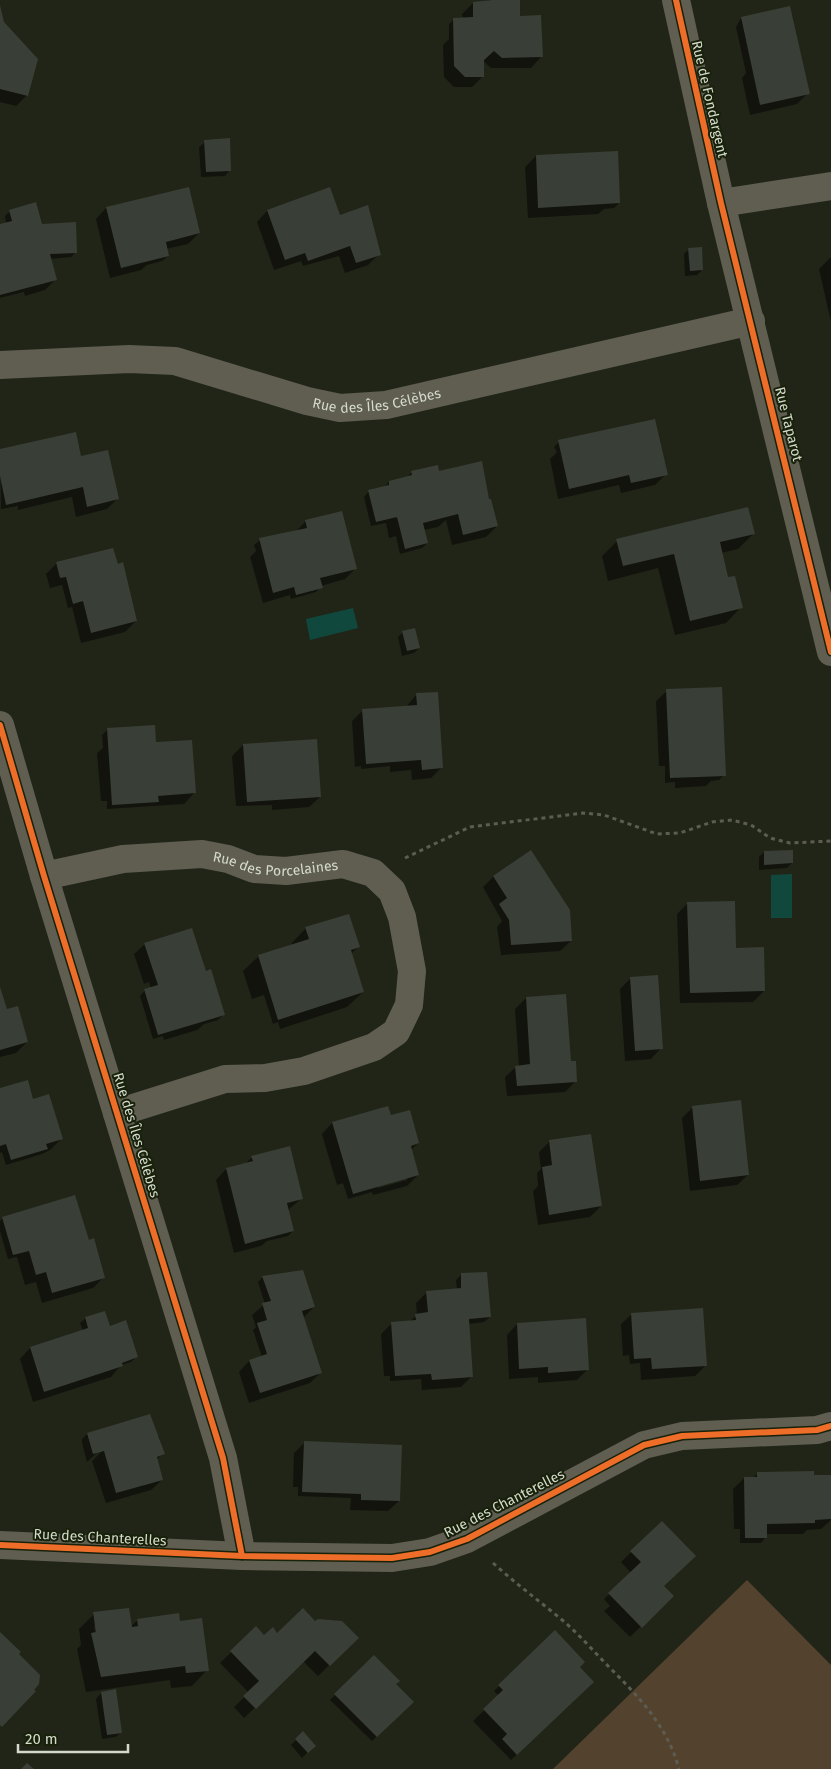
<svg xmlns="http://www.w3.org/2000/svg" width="831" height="1769" font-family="'Fira Sans',sans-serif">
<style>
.green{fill:#53432e}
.water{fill:#11483e}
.shadow{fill:#0007;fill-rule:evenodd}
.building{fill:#393f36}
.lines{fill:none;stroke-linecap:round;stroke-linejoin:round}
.path{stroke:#5c5c52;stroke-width:3;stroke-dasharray:4 4;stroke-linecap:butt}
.minor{stroke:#5f5e51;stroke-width:28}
.cycleway-casing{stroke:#18210a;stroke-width:9}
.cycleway{stroke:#ee6e29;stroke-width:6}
.labels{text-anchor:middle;stroke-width:4;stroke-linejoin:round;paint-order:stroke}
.street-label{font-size:14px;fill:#d4dacc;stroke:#18210a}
</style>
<rect width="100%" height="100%" fill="#212518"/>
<path class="green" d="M747,1580L831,1665V1769H553Z"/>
<g class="water">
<path d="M353,608L358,628L310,640L306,619Z"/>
<path d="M792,874V918H771V875Z"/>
</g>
<g class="shadow">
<path d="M487,0H518L519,15L541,57L531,68H491L483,61V76L472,87H454L444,77L443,45L449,39V24L454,19H463L462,14L473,3H487Z"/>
<path d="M0,7L3,23L37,59L26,96L16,106L0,102Z"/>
<path d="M741,18L808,93L797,104L750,115L742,78L746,73L736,27Z"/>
<path d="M205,142L230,170L225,176L201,177L199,147Z"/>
<path d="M536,156L619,203L614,208L604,209L598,214L528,218L525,167Z"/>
<path d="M106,208L199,233L188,244L166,249L168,256L162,261L147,265L141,270L110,278L96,219Z"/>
<path d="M10,211L41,226L76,252L71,257L50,259L56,279L45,290L25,296L24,292L0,298V226L6,224L5,216Z"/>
<path d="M267,211L339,217L379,254L368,265L345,273L339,256L303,266L301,261L274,270L257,222Z"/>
<path d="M689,249L702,270L697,275L685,276L684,254Z"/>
<path d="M830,258H831V322L819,269Z"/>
<path d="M559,442L666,474L655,485L621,493L619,485L558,499L550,459L557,452L554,447Z"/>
<path d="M0,450L80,458L117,499L107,509L76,517L72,497L18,510V506L1,509Z"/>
<path d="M437,466L439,473L488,501L497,526L486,537L452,545L446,520L438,527L424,530L427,543L422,548L400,554L396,536L389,538L386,523L371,526L364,497L369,491L383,488L389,482L406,478L411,473ZM388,485H391L398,517L396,518Z"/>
<path d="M306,521L356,568L345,579L321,586L316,592L291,599L290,595L263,603L250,557L256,551L254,545L260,540L296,531Z"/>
<path d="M753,534L738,549L721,553L727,577L741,607L726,623L675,635L658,568L608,581L602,556L617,541Z"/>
<path d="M57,563L136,621L125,632L81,643L72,607L68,608L62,585L50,588L46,574Z"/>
<path d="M403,632L419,648L414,653L402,656L398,637Z"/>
<path d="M667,691L724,775L719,780L711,781L706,786L675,788V782L665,783V766H659L656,701Z"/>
<path d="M416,695L442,767L431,778L412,780L411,770L390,772V766L361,769V766L355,767L352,721L363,710L406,707Z"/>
<path d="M107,730L155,744L194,793L184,804L107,809V801H101L97,753L103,748L102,735Z"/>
<path d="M243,745L320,797L309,807L272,810V805L236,806L232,756Z"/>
<path d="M531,852L571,941L560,951L501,955L497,927L502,921L483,887L493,877Z"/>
<path d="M764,852L792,863L787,868L759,870V857Z"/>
<path d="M688,903L735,949L764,991L753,1002L680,1003L677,914Z"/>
<path d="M306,928L358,947L351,954L363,992L347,1007L280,1029L278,1022L273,1024L264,995L252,999L243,971L259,956L291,946V944Z"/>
<path d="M145,944L224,1014L218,1020L204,1024L197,1030L164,1040L163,1036L153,1039L140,996L145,990L151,989L149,982L144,984L134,954Z"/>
<path d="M631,978L661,1048L651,1059L625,1061L620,989Z"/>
<path d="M0,989L6,1011L27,1042L16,1053L0,1057Z"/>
<path d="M526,998L570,1063L576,1081L565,1092L507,1096L505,1077L516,1067L519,1066L515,1009Z"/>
<path d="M0,1090L32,1100L61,1139L50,1150L42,1154L6,1165L2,1152L0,1153Z"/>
<path d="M693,1107L748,1175L737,1185L690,1191L682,1118Z"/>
<path d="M387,1108L390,1117L418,1143L411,1150L418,1175L407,1186L373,1195L372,1192L348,1199L343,1183L337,1185L322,1134L332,1123ZM407,1178V1180L378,1188L377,1186Z"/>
<path d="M550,1141L601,1206L590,1217L538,1225L533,1191L538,1186L537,1173L541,1169L539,1152Z"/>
<path d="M252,1157L302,1198L288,1210L293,1231L288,1236L267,1241L261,1246L234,1253L216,1180L226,1169L248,1164L247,1162Z"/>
<path d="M3,1218L104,1277L93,1288L42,1303L36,1282L25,1285L17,1257L8,1259L0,1231V1221Z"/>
<path d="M461,1275L490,1317L484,1322L468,1324L472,1376L461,1387L422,1390L421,1379L390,1381V1376H384L381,1334L392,1323L409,1322L417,1315L416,1303L427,1292L457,1290L456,1280Z"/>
<path d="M263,1277L314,1307L303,1318L321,1372L310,1383L249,1403L239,1372L249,1361L262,1357L253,1330L256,1327L252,1315L265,1304L258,1282Z"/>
<path d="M632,1314L706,1365L695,1376L641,1380L640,1363L630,1364L629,1355L623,1356L621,1324Z"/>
<path d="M86,1318L109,1328L136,1357L131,1362L121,1365L111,1377L33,1402L20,1359L30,1348L83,1331L80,1323Z"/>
<path d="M517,1324L588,1369L577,1380L538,1383V1377L509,1379L507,1335Z"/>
<path d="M87,1434L152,1438L159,1436L163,1454L156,1460L162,1480L151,1490L106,1503L92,1461L101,1452H98L87,1462L82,1443V1439Z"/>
<path d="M305,1442L399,1501L388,1511L350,1510L351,1498L298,1496V1487H293L294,1453Z"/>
<path d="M758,1473L831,1476V1520L821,1529L807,1530L803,1534H766V1537L761,1543H740V1529H734L733,1489L744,1478H753Z"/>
<path d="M662,1522L663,1586L672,1596L630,1637L604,1611L610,1606L604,1599L631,1573L621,1562Z"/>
<path d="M94,1614L130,1627L138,1620L179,1623L207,1670L192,1686L171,1688L170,1680L86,1692L77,1649L81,1645L79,1629ZM94,1625H96V1638Z"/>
<path d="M315,1622L357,1638L318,1676L303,1661L244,1718L234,1707L249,1693L220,1663L256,1628L270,1642Z"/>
<path d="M555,1632L578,1667L582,1693L511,1760L473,1721L499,1696L494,1691Z"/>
<path d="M374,1657L395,1684L412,1702L372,1741L330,1700Z"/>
<path d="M101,1693L121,1732L116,1737L102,1739L96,1699Z"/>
<path d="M303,1733L314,1746L302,1758L291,1745Z"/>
</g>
<g class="building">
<path d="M492,0H520V16L541,15L543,57L502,58L494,51L484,60V77H465L454,66L453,18L473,17V2Z"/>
<path d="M0,5L4,22L38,59L28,96L0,89Z"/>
<path d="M790,6L810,94L760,105L741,17Z"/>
<path d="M230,138L231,171L206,172L204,140Z"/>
<path d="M618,151L620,203L538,208L536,155Z"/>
<path d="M189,187L200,233L166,242L169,256L121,268L106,207Z"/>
<path d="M330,187L340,215L368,205L381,255L356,263L350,246L308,261L305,253L285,260L267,210Z"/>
<path d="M36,202L42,224L76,222L77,253L50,254L57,280L0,295V224L12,221L9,210Z"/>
<path d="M702,247L703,270L690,271L688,248Z"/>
<path d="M655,419L668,475L631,483L629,475L569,489L558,440Z"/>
<path d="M76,432L81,456L108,450L119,499L87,507L83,487L6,505L0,476V449Z"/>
<path d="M482,461L489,499H491L498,526L463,535L458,514L423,523L428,543L405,549L397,517L376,522L368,490L389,485V481L412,475L411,471L438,465L439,471Z"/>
<path d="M748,507L755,534L720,542L728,577L735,576L743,608L690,621L674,554L623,566L616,539Z"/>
<path d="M342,511L357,569L320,578L323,588L296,595L294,587L273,593L259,538L307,528L305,520Z"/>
<path d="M113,548L118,564L123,562L137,621L91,633L83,601L73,604L66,577L60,578L56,562Z"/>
<path d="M415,628L420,648L407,651L402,631Z"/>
<path d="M722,687L726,776L670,778L666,689Z"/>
<path d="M438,692L443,768L422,770L421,760L366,764L362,709L417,705L416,693Z"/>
<path d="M155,725L156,742L192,740L196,793L158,796L159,802L112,805L107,728Z"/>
<path d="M317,739L321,797L247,802L243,744Z"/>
<path d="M531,850L570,910L572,941L511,945L509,920L499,904L507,898L493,876Z"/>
<path d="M793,850V863L764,865V851Z"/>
<path d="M735,901L736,948L764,947L765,991L690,993L687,902Z"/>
<path d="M349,914L360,947L351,950L364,992L278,1020L258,955L309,939L305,927Z"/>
<path d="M192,928L206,971L211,969L225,1015L158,1035L144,989L158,985L144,943Z"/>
<path d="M658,975L663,1049L635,1051L630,977Z"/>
<path d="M0,987L7,1009L18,1006L28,1042L0,1050Z"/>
<path d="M566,994L571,1061H576L577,1082L517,1086L515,1066L530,1064L526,997Z"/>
<path d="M28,1080L33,1099L49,1094L63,1139L46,1144L48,1149L11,1160L6,1144L0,1146V1088Z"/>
<path d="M741,1100L749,1175L700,1181L692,1106Z"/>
<path d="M388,1106L391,1115L410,1110L419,1143L411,1146L419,1175L353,1194L332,1122Z"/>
<path d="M591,1134L602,1206L549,1215L542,1167L552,1165L549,1140Z"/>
<path d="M290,1146L303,1199L287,1203L294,1231L245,1244L226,1168L253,1161L251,1156Z"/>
<path d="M75,1195L89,1240L94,1238L105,1278L52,1293L46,1272L36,1275L29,1251L13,1255L2,1217Z"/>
<path d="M303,1270L315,1307L302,1311L322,1373L260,1393L249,1360L267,1354L257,1323L267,1320L262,1303L271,1301L262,1276Z"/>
<path d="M487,1272L491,1317L469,1319L473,1377L432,1380L431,1374L395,1376L391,1322L416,1320L415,1314L428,1312L426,1291L461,1288V1273Z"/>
<path d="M703,1308L707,1366L652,1369L651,1358L634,1359L631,1313Z"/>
<path d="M105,1311L110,1326L126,1320L138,1357L122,1363L123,1366L44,1392L30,1347L88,1328L85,1317Z"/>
<path d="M586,1318L589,1370L548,1373V1367L519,1369L517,1323Z"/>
<path d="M150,1414L165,1454L157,1457L163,1480L116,1493L104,1451L93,1454L87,1433Z"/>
<path d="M304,1441L402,1445L400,1501L361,1500V1494L302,1492Z"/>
<path d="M814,1471V1475H831V1519L815,1520V1523L767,1524V1538H745L744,1477H757V1472Z"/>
<path d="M662,1521L696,1556L664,1586L674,1596L642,1628L608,1593L641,1562L630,1551Z"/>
<path d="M129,1608L132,1627L138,1626L137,1619L179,1613L180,1621L202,1618L209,1671L186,1673L185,1666L101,1677L91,1633L96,1632L93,1612Z"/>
<path d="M303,1608L315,1621L318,1619L342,1621L359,1638L330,1666L315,1651L256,1709L243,1696L259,1681L230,1651L256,1626L264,1635L273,1627L277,1633Z"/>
<path d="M555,1630L585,1662L580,1667L594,1682L517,1755L502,1739L507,1734L483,1709L503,1690L498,1685Z"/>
<path d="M0,1632L21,1652L19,1654L40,1675L39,1684L34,1690L36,1691L2,1727L0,1725Z"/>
<path d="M374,1655L400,1681L396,1684L414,1702L377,1737L334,1694Z"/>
<path d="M116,1689L122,1733L107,1735L101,1692Z"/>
<path d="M303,1731L316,1746L308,1753L295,1739Z"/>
<path d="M27,1763L34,1769H21Z"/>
</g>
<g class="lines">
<g class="path">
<path d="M405,858L470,827L583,813L604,815L657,834L680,833L712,822L732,820L751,825L770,838L790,843L831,841"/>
<path d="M493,1563C515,1583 538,1600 561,1619C579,1634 595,1653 612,1670C641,1699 668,1728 679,1769"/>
</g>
<g class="minor">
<path d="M676,0L721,203L831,652"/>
<path d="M721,203L831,186"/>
<path id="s1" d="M0,365L129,359L175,361L307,401L340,408L386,405L751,321"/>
<path d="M0,725L44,876L223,1458L242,1556"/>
<path id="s2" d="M44,876L123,859L202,854L228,859L254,869L286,871L343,864L373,873L392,891L402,917L412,971L409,1005L396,1032L374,1047L304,1071L265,1078L225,1079L117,1113"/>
<path d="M0,1545L242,1556L392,1558L430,1552L467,1539L644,1445L682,1436L817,1430L831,1426"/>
</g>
<defs>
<g id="cycleway">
<path d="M676,0L721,203L831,652"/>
<path d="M0,725L44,876L223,1458L242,1556"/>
<path d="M0,1545L242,1556L392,1558L430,1552L467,1539L644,1445L682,1436L817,1430L831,1426"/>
</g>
</defs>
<use href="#cycleway" class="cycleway-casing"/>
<use href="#cycleway" class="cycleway"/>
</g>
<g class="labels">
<g class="street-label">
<text transform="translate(710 99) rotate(77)" y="5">Rue de Fondargent</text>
<text dy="5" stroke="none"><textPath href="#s1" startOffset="384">Rue des Îles Célèbes</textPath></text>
<text transform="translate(789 424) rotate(76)" y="5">Rue Taparot</text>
<text dy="5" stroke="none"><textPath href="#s2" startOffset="235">Rue des Porcelaines</textPath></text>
<text transform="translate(137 1135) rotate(73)" y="5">Rue des Îles Célèbes</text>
<text transform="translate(504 1503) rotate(-27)" y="5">Rue des Chanterelles</text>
<text transform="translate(100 1537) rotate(3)" y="5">Rue des Chanterelles</text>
</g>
</g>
<path d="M18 1744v8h110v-8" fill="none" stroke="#d4dacc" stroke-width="2.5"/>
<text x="25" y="1744" font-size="15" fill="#d4dacc" stroke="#18210a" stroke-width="4" paint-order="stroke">20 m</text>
</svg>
